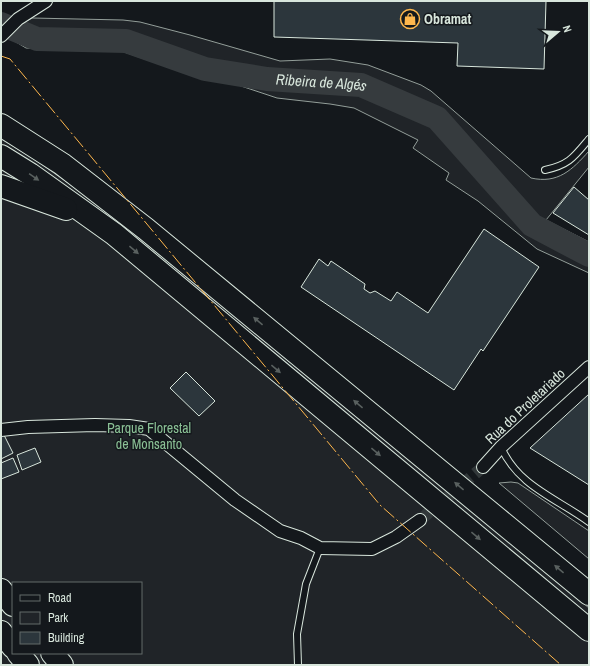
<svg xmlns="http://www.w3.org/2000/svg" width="590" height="666" font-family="'Archivo Narrow',sans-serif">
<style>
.green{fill:#202428;stroke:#939e99;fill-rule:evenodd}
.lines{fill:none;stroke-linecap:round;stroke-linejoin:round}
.river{stroke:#363b3e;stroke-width:24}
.building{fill:#2c363c;stroke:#d8e6dc}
.street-tunnel{stroke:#313739;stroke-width:12;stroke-dasharray:12 6;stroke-linecap:butt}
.lane-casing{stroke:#d8e6dc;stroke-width:8}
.street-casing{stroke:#d8e6dc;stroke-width:14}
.highway-casing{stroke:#d8e6dc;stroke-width:24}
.lane{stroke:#14181c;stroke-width:6}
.street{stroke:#14181c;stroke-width:12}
.highway{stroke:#14181c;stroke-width:22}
.power{stroke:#ffb74d;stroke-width:1;stroke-dasharray:14 3 2 3;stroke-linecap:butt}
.oneway{fill:#59605f}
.labels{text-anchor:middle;stroke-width:3;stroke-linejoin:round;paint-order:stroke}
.poi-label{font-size:14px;font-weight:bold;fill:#d8e6dc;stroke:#14181c;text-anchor:start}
.street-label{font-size:14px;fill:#d8e6dc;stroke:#14181c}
.park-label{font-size:14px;fill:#8ac095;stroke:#14181c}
.water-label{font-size:15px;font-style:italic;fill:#d8e6dc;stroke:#14181c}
</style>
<rect width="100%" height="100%" fill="#14181c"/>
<g class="green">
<path d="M32,18L123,20L140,22L190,35L280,61L330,59L368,65L421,85L431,91L531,178C558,184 572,170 589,151V167L546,220L589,242V273L537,249L478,201L446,180L449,173L413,148L418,140L354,108L330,104L277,98L238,85L198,77L121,51L26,48L6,36L22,23Z"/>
<path d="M1,139L34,159L81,192L149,245L589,608V665H1ZM13,583H141V653H13Z"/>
<path d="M511,482L518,483L589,531V559L499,483Z"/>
</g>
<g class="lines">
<path class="river" id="s1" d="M1,24L37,39L126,41L205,69L267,79L361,85L437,118L532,225L589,255"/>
</g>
<g class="building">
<path d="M274,1H546L544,69L457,66L458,43L274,37Z"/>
<path d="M574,187L589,200V235L553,213Z"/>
<path d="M484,229L539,267L483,351L481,349L454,390L301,287L319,259L328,266L331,261L365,284L364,289L370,293L375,291L391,301L397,292L428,313Z"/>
<path d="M186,372L215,401L199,416L170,388Z"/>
<path d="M589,394V485L530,448Z"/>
<path d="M3,433L13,453L1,459V434Z"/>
<path d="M35,448L41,462L22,470L17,455Z"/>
<path d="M13,458L19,472L1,479V463Z"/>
</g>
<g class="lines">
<path class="street-tunnel" d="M420,520L483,467"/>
<defs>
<g id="lane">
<path d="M545,170C569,165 574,157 589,139"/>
<path d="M501,447C518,486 556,498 589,522"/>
<path d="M298,665L297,634L306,584L320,548"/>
</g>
<g id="street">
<path d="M1,36L18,19L46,1"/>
<path d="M1,430L28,427L95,425L129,426L149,429L235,500L280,531L301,538L320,548L372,549L396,537L420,520"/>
<path d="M483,467L501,447L589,367"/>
</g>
<g id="highway">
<path d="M1,125L62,164L146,229L589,594"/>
<path d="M1,156L30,174L114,234L589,630"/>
<path d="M1,186L66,209"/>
<path d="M1,590L13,605"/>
<path d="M1,632L13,647"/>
<path d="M18,653L28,665"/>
<path d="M52,653L62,665"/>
</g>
</defs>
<use href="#lane" class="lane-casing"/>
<use href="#street" class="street-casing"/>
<use href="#highway" class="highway-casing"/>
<use href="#lane" class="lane"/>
<use href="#street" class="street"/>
<use href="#highway" class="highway"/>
<path class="power" d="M1,56L10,59L380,505L561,665"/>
</g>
<defs><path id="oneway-solid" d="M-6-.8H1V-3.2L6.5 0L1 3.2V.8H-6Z"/></defs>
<g class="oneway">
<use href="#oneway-solid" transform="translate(34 177) rotate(35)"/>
<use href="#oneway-solid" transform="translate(134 250) rotate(40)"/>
<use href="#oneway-solid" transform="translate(258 321) rotate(-140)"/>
<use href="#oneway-solid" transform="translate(276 369) rotate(40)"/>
<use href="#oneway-solid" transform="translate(358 404) rotate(-140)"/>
<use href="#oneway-solid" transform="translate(376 452) rotate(40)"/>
<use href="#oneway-solid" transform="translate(459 486) rotate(-140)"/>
<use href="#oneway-solid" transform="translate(476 536) rotate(40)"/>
<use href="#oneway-solid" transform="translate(559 569) rotate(-140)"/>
</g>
<defs>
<symbol id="shop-ring" viewBox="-11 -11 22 22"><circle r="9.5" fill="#14181c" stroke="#ffb74d" stroke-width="1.5"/><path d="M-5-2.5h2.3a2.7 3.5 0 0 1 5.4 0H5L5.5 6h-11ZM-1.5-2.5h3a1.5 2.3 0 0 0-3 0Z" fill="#ffb74d"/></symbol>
</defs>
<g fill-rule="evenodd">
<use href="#shop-ring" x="399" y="8" width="22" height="22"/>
</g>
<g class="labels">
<g class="poi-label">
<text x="424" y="24">Obramat</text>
</g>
<g class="street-label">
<text transform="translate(525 406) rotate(-43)" y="5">Rua do Proletariado</text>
</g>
<g class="park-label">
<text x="149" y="433">Parque Florestal<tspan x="149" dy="16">de Monsanto</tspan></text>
</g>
<g class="water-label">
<text dy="5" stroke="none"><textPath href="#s1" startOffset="329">Ribeira de Algés</textPath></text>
</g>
</g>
<rect width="590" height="666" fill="none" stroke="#d8e6dc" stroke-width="4"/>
<rect x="12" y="582" width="130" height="72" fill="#14181c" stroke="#626a69"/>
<rect x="20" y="595" width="20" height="6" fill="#14181c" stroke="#626a69"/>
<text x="48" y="602" font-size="12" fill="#d8e6dc">Road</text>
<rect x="20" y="612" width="20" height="12" fill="#202428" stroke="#626a69"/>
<text x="48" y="622" font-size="12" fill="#d8e6dc">Park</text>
<rect x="20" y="632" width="20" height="12" fill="#2c363c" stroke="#626a69"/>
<text x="48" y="642" font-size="12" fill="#d8e6dc">Building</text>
<g transform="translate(558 32) rotate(71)" stroke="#14181c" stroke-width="3" paint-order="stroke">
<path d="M0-3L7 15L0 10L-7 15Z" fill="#d8e6dc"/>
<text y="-6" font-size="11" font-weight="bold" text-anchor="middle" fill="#d8e6dc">N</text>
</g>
</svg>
